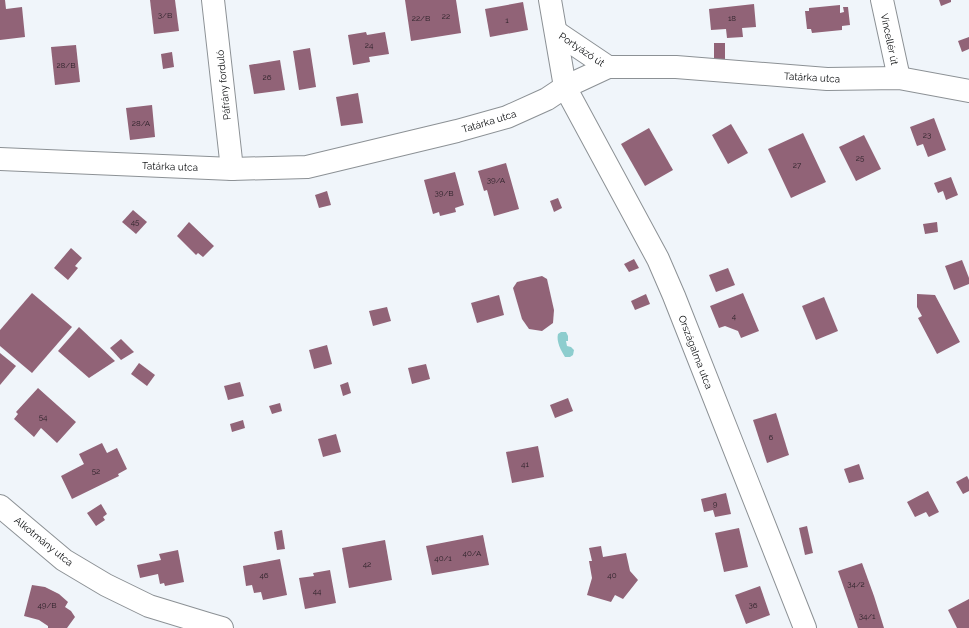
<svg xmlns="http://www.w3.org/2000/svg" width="969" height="628" font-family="Raleway,sans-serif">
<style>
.water{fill:#8dcdce}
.building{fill:#916377}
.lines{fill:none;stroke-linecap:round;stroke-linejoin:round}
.minor-casing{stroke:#8c9195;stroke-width:24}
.minor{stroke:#fff;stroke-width:22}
.labels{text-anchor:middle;stroke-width:3;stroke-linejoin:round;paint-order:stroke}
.number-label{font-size:8px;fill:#2c2229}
.street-label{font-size:10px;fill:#0b0d0f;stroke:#fff}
</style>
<rect width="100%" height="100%" fill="#f0f5fa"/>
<path class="water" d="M561,332H566L568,336V341H566L567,346L571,347L574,350L573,355L570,357H565C561,351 556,341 558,334Z"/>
<g class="building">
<path d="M0,0H5L6,9L22,7L25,37L0,40Z"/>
<path d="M150,0H175L179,31L154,34Z"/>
<path d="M405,0H456L461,33L411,41Z"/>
<path d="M939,0H951V2L941,6Z"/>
<path d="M523,2L528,30L490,37L485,9Z"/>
<path d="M754,4L756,27L742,28L743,37L727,38L726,29L711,30L709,9Z"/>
<path d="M840,5V13L844,12L843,7H848L850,25L842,26V30L812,33L811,29H807L805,11H809V8Z"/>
<path d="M366,32L367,35L385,32L389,54L369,57L370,62L353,65L348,35Z"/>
<path d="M969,37V49L962,52L958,41Z"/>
<rect x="714" y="43" width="11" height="16"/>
<path d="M76,45L80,82L55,85L51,47Z"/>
<path d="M310,48L316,87L299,90L293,51Z"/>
<path d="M172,52L174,67L163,69L161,54Z"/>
<path d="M280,60L285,90L254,94L249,65Z"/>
<path d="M358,93L363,123L341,126L336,97Z"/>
<path d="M152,105L155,137L130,140L126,108Z"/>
<path d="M934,118L946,150L928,157L923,144L917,146L910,127Z"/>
<path d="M731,124L748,153L728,164L712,135Z"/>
<path d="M649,128L673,170L645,186L621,144Z"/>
<path d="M803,133L826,182L791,198L768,149Z"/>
<path d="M864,135L881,169L856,181L839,147Z"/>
<path d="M506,163L519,209L494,216L487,190L484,191L478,171Z"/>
<path d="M455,172L464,205L455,208L456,212L440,216L439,212L433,214L424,180Z"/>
<path d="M951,177L958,195L946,200L943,191L938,193L934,183Z"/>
<path d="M327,191L331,205L319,208L315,195Z"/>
<path d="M558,198L562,208L554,212L550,201Z"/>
<path d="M133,210L147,222L136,234L122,222Z"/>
<path d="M189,222L214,246L203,257L198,253L196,255L177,236Z"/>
<path d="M937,222L938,232L925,234L923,224Z"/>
<path d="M71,248L82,258L75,266L78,268L68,280L54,268Z"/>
<path d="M634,259L639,268L629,272L624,264Z"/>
<path d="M962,260L969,278V284L954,290L945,266Z"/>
<path d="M728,268L735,285L716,292L709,275Z"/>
<path d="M542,276L547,279L554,310L553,323L542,331L529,329L522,319L513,288L517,282Z"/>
<path d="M32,293L72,327L32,373L0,346V330Z"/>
<path d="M743,293L759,331L741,338L738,331L725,326L719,328L710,306Z"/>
<path d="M646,294L650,304L635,310L631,301Z"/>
<path d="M917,294L935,295L960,342L937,354L918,318L922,316L917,307Z"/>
<path d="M499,295L504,315L477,323L471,303Z"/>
<path d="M824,297L838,331L816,340L802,306Z"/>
<path d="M387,307L391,321L373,326L369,311Z"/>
<path d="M79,327L115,361L89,378L58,351Z"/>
<path d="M121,339L134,352L121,360L110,348Z"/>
<path d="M327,345L332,364L314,369L309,350Z"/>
<path d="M0,353L16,366L0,385Z"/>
<path d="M139,363L155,375L147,386L131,374Z"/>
<path d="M426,364L430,379L412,384L408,368Z"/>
<path d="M240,382L244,396L228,400L224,386Z"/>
<path d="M348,382L351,393L343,396L340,385Z"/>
<path d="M38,388L76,422L57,443L41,428L34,437L14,419L18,414L16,412Z"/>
<path d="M568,398L573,411L555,418L550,405Z"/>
<path d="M280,403L282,411L272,414L269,406Z"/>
<path d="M776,413L789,455L767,463L753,420Z"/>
<path d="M243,420L245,428L232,432L230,424Z"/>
<path d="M336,434L341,452L323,457L318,439Z"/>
<path d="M102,443L107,453L117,448L127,469L118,474L119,476L72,499L61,476L84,464L79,454Z"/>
<path d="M538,446L544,477L512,483L506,452Z"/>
<path d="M859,464L864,479L849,483L844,469Z"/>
<path d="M967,476L969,480V491L963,494L956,482Z"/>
<path d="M928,491L939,512L929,517L926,512L915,517L907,502Z"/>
<path d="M726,493L731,514L715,517L713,510L704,512L701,499Z"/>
<path d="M101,504L107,514L103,517L105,520L96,526L87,513Z"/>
<path d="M807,526L813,553L805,555L799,528Z"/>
<path d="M739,528L748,567L724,572L715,533Z"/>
<path d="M282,530L285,549L277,550L274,532Z"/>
<path d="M483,535L489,565L432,575L426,546Z"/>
<path d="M385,540L392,580L349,588L342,548Z"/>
<path d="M601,546L603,557L626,553L630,571L638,580L623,599L615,595L611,602L587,595L592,578L589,561H592L589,548Z"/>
<path d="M178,550L184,582L165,586L164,583L160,584L158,574L140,578L137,565L161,560L159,554Z"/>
<path d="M280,559L287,595L263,600L261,592L254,593L252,585L246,586L243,566Z"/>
<path d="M862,563L874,596L884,628H858L838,571Z"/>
<path d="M330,570L336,603L305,609L299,578L314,576L313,573Z"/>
<path d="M32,585L45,587L59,594L68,602L65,607L71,611L75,617L67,628H48V626L39,620L24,616Z"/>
<path d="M760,586L770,615L746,624L735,595Z"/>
<path d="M969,599V628H957L948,610Z"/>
</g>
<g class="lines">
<defs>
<g id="minor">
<path d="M213,0L232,169"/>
<path d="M550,0L565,87L658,259L674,296L805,628"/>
<path d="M882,0L899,78"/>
<path d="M556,32L608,67"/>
<path d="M0,159L232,169L307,167L457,131L507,117L547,99L565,87L608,67H676L827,79L899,78L969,91"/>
<path d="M0,506L64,560L106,585L149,606L208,624L222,628"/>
</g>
</defs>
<use href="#minor" class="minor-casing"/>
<use href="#minor" class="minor"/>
</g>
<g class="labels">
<g class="number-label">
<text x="165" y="18">3/B</text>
<text x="446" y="19">22</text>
<text x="421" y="21">22/B</text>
<text x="732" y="21">18</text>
<text x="507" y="23">1</text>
<text x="369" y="48">24</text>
<text x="66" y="68">28/B</text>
<text x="267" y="80">26</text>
<text x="141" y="126">28/A</text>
<text x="927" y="138">23</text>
<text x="860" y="161">25</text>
<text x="797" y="168">27</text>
<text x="496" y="183">39/A</text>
<text x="444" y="196">39/B</text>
<text x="135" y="225">45</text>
<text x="734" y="319">4</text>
<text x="43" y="420">54</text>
<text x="771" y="440">6</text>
<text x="525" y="467">41</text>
<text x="96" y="474">52</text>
<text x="715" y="507">9</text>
<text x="472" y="556">40/A</text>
<text x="443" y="561">40/1</text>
<text x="367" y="567">42</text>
<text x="264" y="578">46</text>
<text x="612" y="578">40</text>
<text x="856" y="587">34/2</text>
<text x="317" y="594">44</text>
<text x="47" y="608">49/B</text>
<text x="753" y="608">36</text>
<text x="867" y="619">34/1</text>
</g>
<g class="street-label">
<text transform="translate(890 39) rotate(78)" y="4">Vincellér út</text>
<text transform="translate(582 49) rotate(34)" y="4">Portyázó út</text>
<text transform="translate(812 77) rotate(3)" y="4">Tatárka utca</text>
<text transform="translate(223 85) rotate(-96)" y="4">Páfrány forduló</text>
<text transform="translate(489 121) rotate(-17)" y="4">Tatárka utca</text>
<text transform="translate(170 166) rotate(2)" y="4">Tatárka utca</text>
<text transform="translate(696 352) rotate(69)" y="4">Országalma utca</text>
<text transform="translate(44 541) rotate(39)" y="4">Alkotmány utca</text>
</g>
</g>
</svg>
